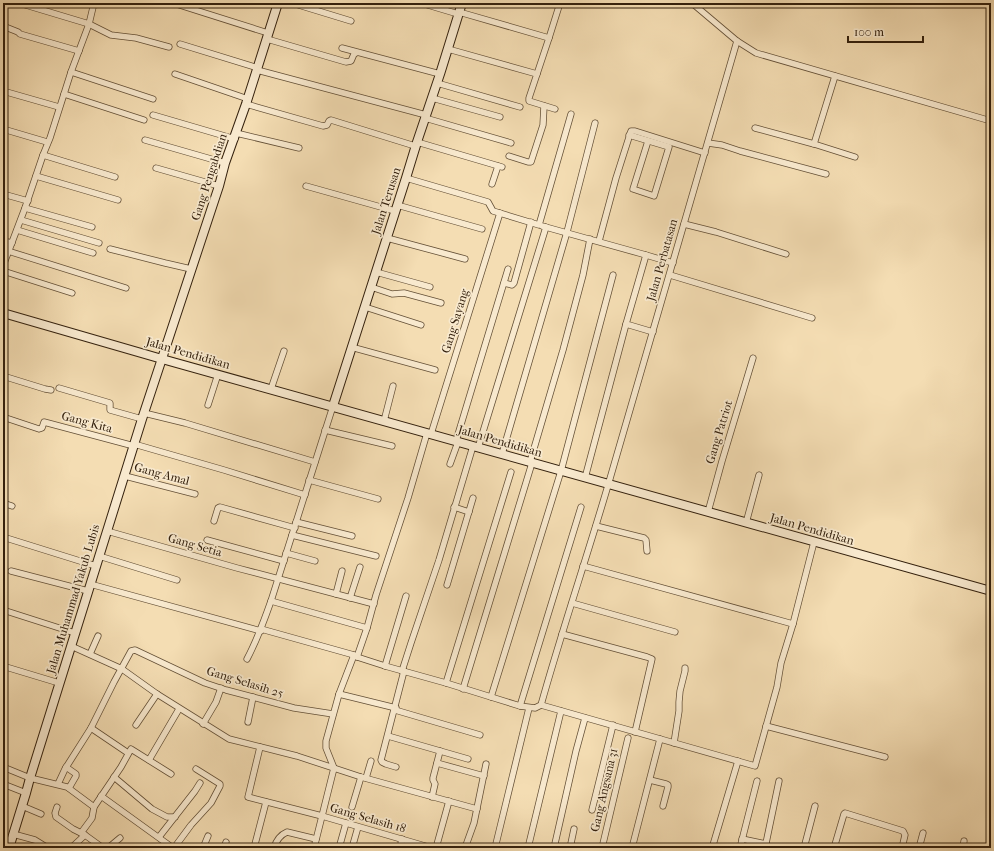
<svg xmlns="http://www.w3.org/2000/svg" width="994" height="851" font-family="'IM FELL French Canon',serif">
<style>
.lines{fill:none;stroke-linecap:round;stroke-linejoin:round}
.street-casing{stroke:#634f36;stroke-width:7}
.secondary-casing{stroke:#33200d;stroke-width:10}
.street{stroke:#f8e9ce;stroke-width:5.5}
.secondary{stroke:#f8e9ce;stroke-width:8}
.labels{text-anchor:middle;stroke-width:3.5;stroke-linejoin:round;paint-order:stroke}
.street-label{font-size:12px;fill:#33200d;stroke:#f8e9ce}
</style>
<rect width="100%" height="100%" fill="#f4ddb3"/>
<filter id="stains"><feTurbulence type="fractalNoise" baseFrequency=".005" numOctaves="4"/><feColorMatrix values="0 0 0 0 .2 0 0 0 0 .09 0 0 0 0 .02 0 0 0 .5 -.17"/></filter>
<radialGradient id="worn" r=".72"><stop offset=".6" stop-color="#630" stop-opacity="0"/><stop offset="1" stop-color="#630" stop-opacity=".3"/></radialGradient>
<g class="lines">
<defs>
<g id="street">
<path d="M19,3L89,24L111,35L136,38L169,47"/>
<path d="M173,3L268,33"/>
<path d="M292,3L351,21"/>
<path d="M421,3L458,14"/>
<path d="M536,3L538,4"/>
<path d="M692,3L737,41L756,53L991,121"/>
<path d="M459,12L549,38L537,74"/>
<path d="M3,26L18,32L20,34L79,51"/>
<path d="M549,38L560,3"/>
<path d="M267,39L346,62L351,61L354,54L356,53"/>
<path d="M180,44L258,68"/>
<path d="M342,48L440,74"/>
<path d="M448,49L537,74L529,98V101L555,109"/>
<path d="M257,70L426,115"/>
<path d="M71,72L153,99"/>
<path d="M175,74L248,99"/>
<path d="M437,83L520,107"/>
<path d="M3,91L59,107"/>
<path d="M64,94L144,120"/>
<path d="M432,98L500,117"/>
<path d="M246,104L323,126L327,125L329,121L331,120L415,146"/>
<path d="M153,115L235,139"/>
<path d="M425,118L511,143"/>
<path d="M755,128L814,144L835,76"/>
<path d="M3,129L47,142"/>
<path d="M236,133L299,148"/>
<path d="M629,135L669,147L654,196L633,189L648,141"/>
<path d="M145,140L225,163"/>
<path d="M417,142L502,167"/>
<path d="M708,143L722,145L740,151L826,174"/>
<path d="M814,144L855,157"/>
<path d="M43,155L115,177"/>
<path d="M509,156L528,162H531L543,125L544,106"/>
<path d="M156,168L219,186"/>
<path d="M36,176L118,200"/>
<path d="M406,178L488,202L493,211L539,225L571,114"/>
<path d="M492,184L498,166"/>
<path d="M306,186L395,211"/>
<path d="M3,194L28,201"/>
<path d="M397,205L482,229"/>
<path d="M25,208L92,227"/>
<path d="M21,220L99,243"/>
<path d="M684,224L716,232L786,254"/>
<path d="M542,226L646,255L673,263"/>
<path d="M17,230L93,253"/>
<path d="M387,238L465,259"/>
<path d="M3,241L12,243"/>
<path d="M599,241L616,178L631,131H635L705,153"/>
<path d="M110,249L165,263L191,269"/>
<path d="M8,251L126,288"/>
<path d="M646,255L626,324L653,332"/>
<path d="M3,266L25,208L43,155L50,138L71,72L89,24L94,3"/>
<path d="M3,271L72,293"/>
<path d="M376,272L430,287"/>
<path d="M670,275L812,318"/>
<path d="M504,283L512,285L514,283L531,222"/>
<path d="M371,287L392,294L404,293L441,303"/>
<path d="M365,307L421,325"/>
<path d="M351,347L435,370"/>
<path d="M3,376L45,389L51,390"/>
<path d="M59,388L110,403V410L142,419"/>
<path d="M271,389L284,351"/>
<path d="M208,405L218,374"/>
<path d="M144,413L185,423L315,462"/>
<path d="M3,417L39,429L42,428L44,422L134,446"/>
<path d="M384,421L393,386"/>
<path d="M325,430L392,446"/>
<path d="M431,434L500,213"/>
<path d="M456,441L508,269"/>
<path d="M134,444L224,470L305,495"/>
<path d="M478,448L546,227"/>
<path d="M502,454L567,232L595,123"/>
<path d="M530,462L563,350L583,275L590,239"/>
<path d="M450,464L458,442"/>
<path d="M125,476L195,494"/>
<path d="M585,478L626,324"/>
<path d="M309,480L378,499"/>
<path d="M3,503L12,506"/>
<path d="M454,507L469,512"/>
<path d="M708,512L722,461L753,358"/>
<path d="M214,521L218,508L220,507L295,528"/>
<path d="M296,522L352,536"/>
<path d="M746,523L759,475"/>
<path d="M596,526L644,538L646,540L647,551"/>
<path d="M107,531L237,568L374,604"/>
<path d="M292,535L376,556"/>
<path d="M3,537L96,566"/>
<path d="M207,540L284,561"/>
<path d="M286,553L315,561"/>
<path d="M99,556L177,580"/>
<path d="M583,566L793,624"/>
<path d="M11,571L88,591"/>
<path d="M90,584L261,631"/>
<path d="M447,585L473,498"/>
<path d="M336,594L342,571"/>
<path d="M350,598L360,567"/>
<path d="M271,601L367,628"/>
<path d="M572,603L675,632"/>
<path d="M3,610L75,633"/>
<path d="M261,629L354,655L357,657L385,666L446,683L491,697L520,706L535,708L541,705C562,630 587,557 609,482C653,335 695,188 737,41"/>
<path d="M562,634L647,657L652,659L635,732"/>
<path d="M71,646L122,669L157,694L229,739L297,756L361,777L477,809"/>
<path d="M90,654L98,636"/>
<path d="M357,657L367,628L376,595L408,498L427,433"/>
<path d="M247,659C257,640 264,621 271,601L333,406"/>
<path d="M385,666L406,596"/>
<path d="M6,667L59,683"/>
<path d="M402,671L411,643L439,560L473,446"/>
<path d="M446,683L511,472"/>
<path d="M463,689L532,463"/>
<path d="M339,694L396,708"/>
<path d="M491,697L561,471L613,275"/>
<path d="M541,705L755,766L777,687L781,663L793,624L814,542"/>
<path d="M520,706L581,507"/>
<path d="M395,710L480,735"/>
<path d="M248,722L253,697"/>
<path d="M203,724L216,702L221,688"/>
<path d="M136,725L157,694"/>
<path d="M766,726L885,757"/>
<path d="M91,728L128,753"/>
<path d="M388,736L468,759"/>
<path d="M674,743L679,711V702L680,691L685,671V668"/>
<path d="M260,747L248,797L322,816L432,848"/>
<path d="M149,760L179,709"/>
<path d="M437,763L484,776"/>
<path d="M3,767L30,778L67,787L94,807"/>
<path d="M66,767L76,774V776L69,788"/>
<path d="M396,767L386,764L382,762L381,760L404,671"/>
<path d="M114,777L152,809L167,817H175"/>
<path d="M366,778L371,761"/>
<path d="M650,780L666,784L668,785V787L663,806"/>
<path d="M3,784L26,793"/>
<path d="M58,784L65,769L91,728L114,682L131,651L135,650L205,683L226,690L294,708L333,714"/>
<path d="M101,796L173,848"/>
<path d="M432,797L435,784L433,780V778L440,751"/>
<path d="M22,806L41,814"/>
<path d="M57,807L55,813L56,817L73,829L85,835L103,848"/>
<path d="M352,807L361,777"/>
<path d="M592,810L613,725"/>
<path d="M81,833L92,818L94,807L121,767L131,749L171,774"/>
<path d="M13,834L35,840L48,848"/>
<path d="M159,837L195,791L200,783"/>
<path d="M742,839L766,844"/>
<path d="M713,845L738,761"/>
<path d="M71,848L85,835"/>
<path d="M108,848L120,838"/>
<path d="M174,848L191,825L211,803L220,786V784L196,769"/>
<path d="M203,848L208,836"/>
<path d="M224,848L226,842"/>
<path d="M254,848L266,802"/>
<path d="M274,848C276,841 280,835 287,832L316,839"/>
<path d="M314,848L334,768L326,748V741L339,694L354,655"/>
<path d="M339,848L346,823"/>
<path d="M352,848L358,827"/>
<path d="M400,848L402,839"/>
<path d="M436,848L449,801"/>
<path d="M465,848L474,823L486,764"/>
<path d="M495,848L529,708"/>
<path d="M528,848L561,711"/>
<path d="M554,848L576,751L585,718"/>
<path d="M570,848L574,829"/>
<path d="M602,848L628,738"/>
<path d="M632,848L660,739"/>
<path d="M740,848L757,781"/>
<path d="M765,848L779,781"/>
<path d="M804,848L815,806"/>
<path d="M834,848L844,814L845,813L903,831L905,835L902,848"/>
<path d="M919,848L923,833"/>
<path d="M963,848L964,841"/>
</g>
<g id="secondary">
<path d="M3,313L162,359L991,591"/>
<path d="M333,406L406,178L417,142L440,74L462,3"/>
<path d="M9,848L26,793L30,778L142,419L219,186L225,163L246,104L278,3"/>
</g>
</defs>
<use href="#street" class="street-casing"/>
<use href="#secondary" class="secondary-casing"/>
<use href="#street" class="street"/>
<use href="#secondary" class="secondary"/>
</g>
<g class="labels">
<g class="street-label">
<text transform="translate(209 177) rotate(-72)" y="4">Gang Pengabdian</text>
<text transform="translate(386 201) rotate(-72)" y="4">Jalan Terusan</text>
<text transform="translate(662 260) rotate(-74)" y="4">Jalan Perbatasan</text>
<text transform="translate(455 321) rotate(-73)" y="4">Gang Sayang</text>
<text transform="translate(188 353) rotate(16)" y="4">Jalan Pendidikan</text>
<text transform="translate(87 422) rotate(15)" y="4">Gang Kita</text>
<text transform="translate(719 432) rotate(-73)" y="4">Gang Patriot</text>
<text transform="translate(500 441) rotate(16)" y="4">Jalan Pendidikan</text>
<text transform="translate(162 474) rotate(15)" y="4">Gang Amal</text>
<text transform="translate(812 529) rotate(16)" y="4">Jalan Pendidikan</text>
<text transform="translate(195 545) rotate(16)" y="4">Gang Setia</text>
<text transform="translate(73 599) rotate(-73)" y="4">Jalan Muhammad Yakub Lubis</text>
<text transform="translate(245 682) rotate(17)" y="4">Gang Selasih 25</text>
<text transform="translate(604 790) rotate(-77)" y="4">Gang Angsana 31</text>
<text transform="translate(368 818) rotate(16)" y="4">Gang Selasih 18</text>
</g>
</g>
<rect width="994" height="851" fill="none" stroke="#f4ddb3" stroke-width="16"/>
<rect x="4" y="4" width="986" height="843" fill="none" stroke="#33200d" stroke-width="2"/>
<rect x="8" y="8" width="978" height="835" fill="none" stroke="#33200d"/>
<path d="M848 36v6h75v-6" fill="none" stroke="#33200d" stroke-width="2"/>
<text x="854" y="36" font-size="12" fill="#33200d" stroke="#f8e9ce" stroke-width="3" paint-order="stroke">100 m</text>
<rect width="100%" height="100%" filter="url(#stains)"/>
<rect width="100%" height="100%" fill="url(#worn)"/>
</svg>
